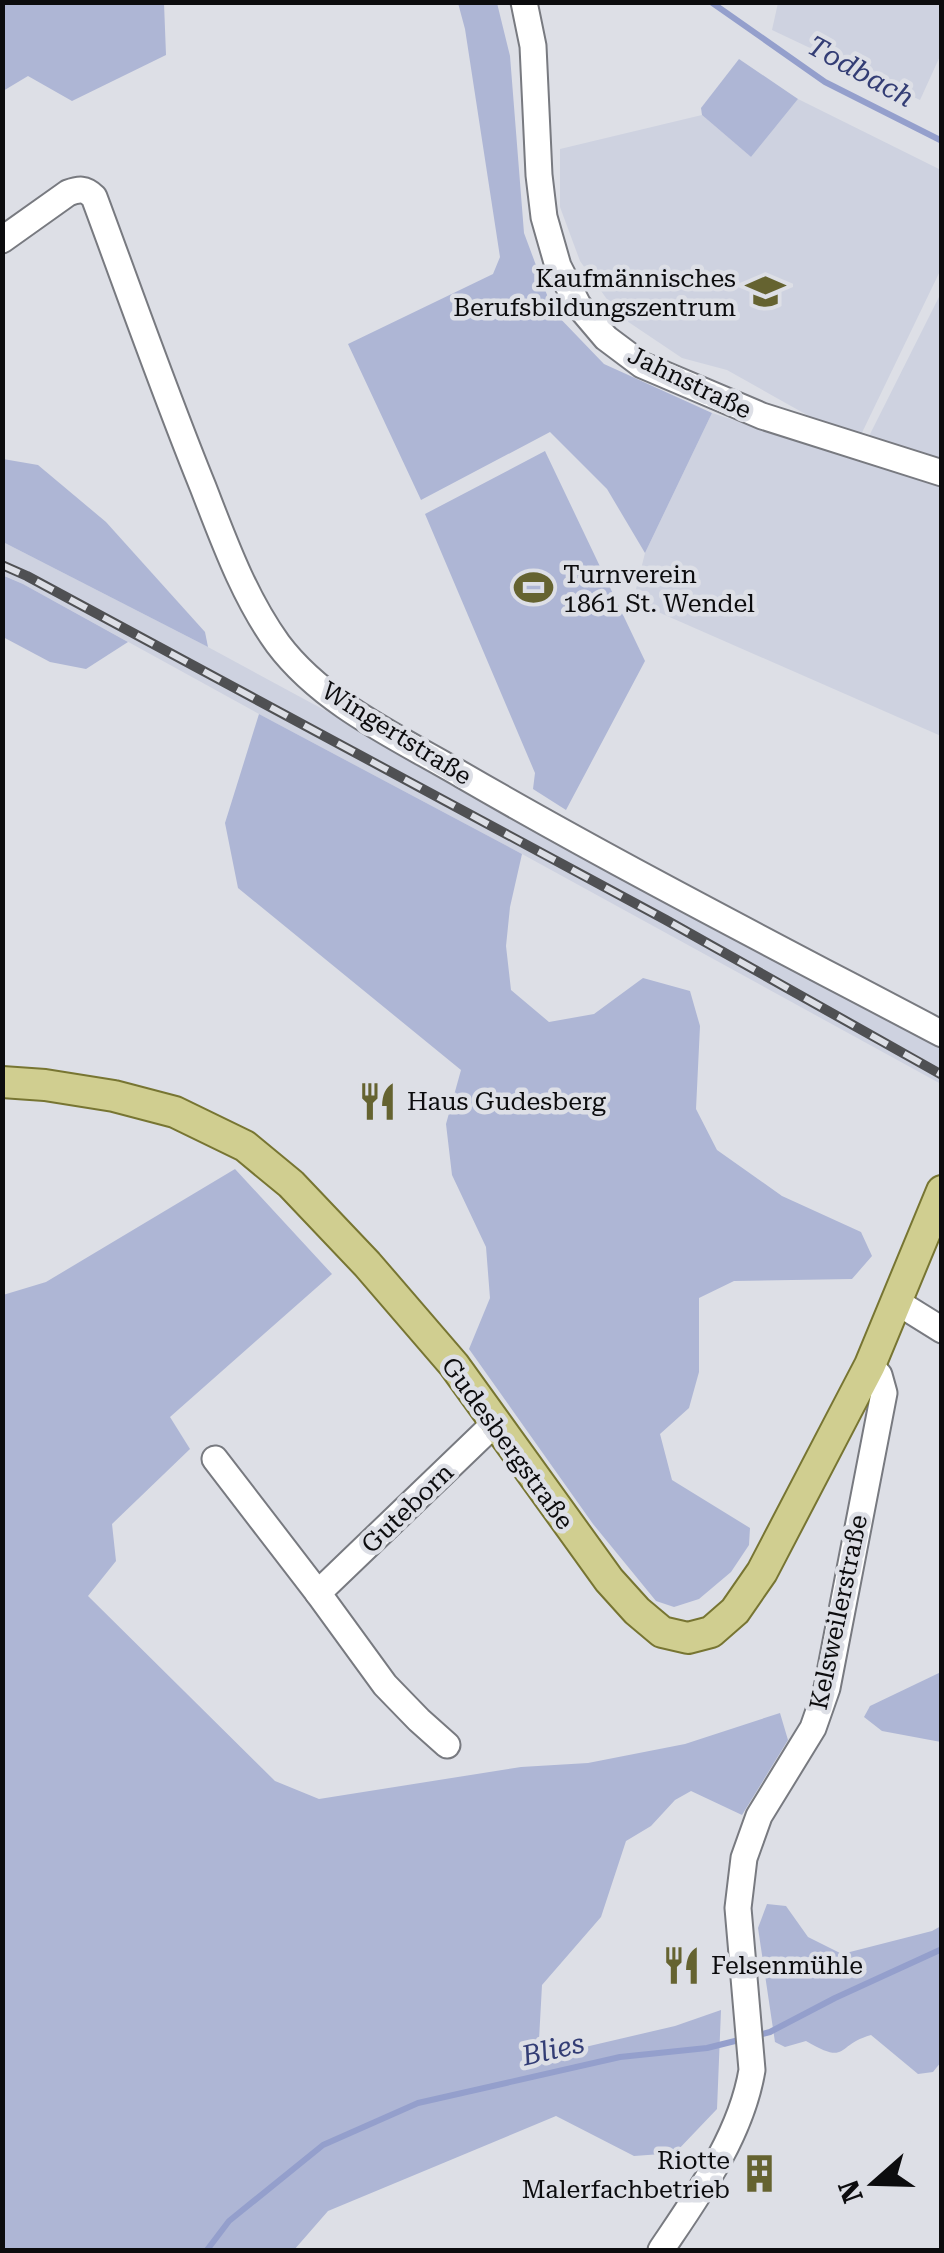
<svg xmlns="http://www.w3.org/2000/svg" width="944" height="2253" font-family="'Roboto Serif',serif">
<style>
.built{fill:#ced2e0}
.green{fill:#aeb6d5}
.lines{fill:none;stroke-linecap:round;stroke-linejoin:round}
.stream{stroke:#949fcc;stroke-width:6}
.minor-casing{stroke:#787a80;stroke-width:29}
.major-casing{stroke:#777532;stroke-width:34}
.minor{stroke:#fff;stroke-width:25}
.major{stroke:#d0ce90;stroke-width:30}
.rail-casing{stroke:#4f5053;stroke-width:10}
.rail{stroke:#dddfe6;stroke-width:6;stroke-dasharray:19;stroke-linecap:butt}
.labels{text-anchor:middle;stroke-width:9;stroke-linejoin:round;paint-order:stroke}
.poi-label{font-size:25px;fill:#0c0c0e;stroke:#dddfe6;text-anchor:start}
.street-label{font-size:25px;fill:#0c0c0e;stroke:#dddfe6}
.water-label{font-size:28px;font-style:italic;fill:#333d75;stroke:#dddfe6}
</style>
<rect width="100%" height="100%" fill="#dddfe6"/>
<g class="built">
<path d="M778,3H941V54L920,100L772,30Z"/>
<path d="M798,99L941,170V269L857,443L727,370L682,358L618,315L580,261L560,207V149L702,115L751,157Z"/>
<path d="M941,293V736L649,608L636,589L645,553L712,413L857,460Z"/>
<path d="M3,542L208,647L537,825L941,1039V1084L522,854L259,714L23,584L3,575Z"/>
</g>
<g class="green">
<path d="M3,2L164,3L166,55L72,101L28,76L3,91Z"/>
<path d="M458,3H497L510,56L524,233L553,311L604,364L712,413L645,553L607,489L550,432L421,500L348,344L493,274L500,257L465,29Z"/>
<path d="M739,59L798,99L751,157L702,115L701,108Z"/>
<path d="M545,451L645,661L566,810L533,789L535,773L425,514Z"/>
<path d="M3,459L38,465L106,522L205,632L208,647L3,542Z"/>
<path d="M2,575L23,584L128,642L86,669L50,662L3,637Z"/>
<path d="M259,714L522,854L510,907L506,946L511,990L549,1022L594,1014L643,978L690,991L700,1026L696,1109L717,1150L782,1196L861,1232L872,1256L852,1279L734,1281L699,1298V1372L689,1408L660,1434L672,1480L750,1528L749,1545L731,1572L699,1599L674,1607L656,1601L593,1524L469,1349L490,1298L486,1247L452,1175L446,1124L461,1070L238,888L225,823Z"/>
<path d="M235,1169L332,1274L170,1417L190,1449L112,1524L116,1561L88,1596L275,1781L319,1799L521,1767L588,1763L685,1744L780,1713L788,1740L742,1815L691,1791L675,1800L651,1826L626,1841L601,1917L542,1985L538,2058L675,2026L721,2010L717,2109L675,2153L634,2156L556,2116L328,2211L294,2250H3V1295L46,1282Z"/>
<path d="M941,1672V1742L882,1731L864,1717L870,1706Z"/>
<path d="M767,1904L786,1906L808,1937L842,1954L932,1931L941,1926V2062L933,2072L918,2074L871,2035C835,2045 849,2066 806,2041L785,2047L775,2042L758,1928Z"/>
</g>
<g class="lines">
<g class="stream">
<path d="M711,2L825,82L942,141"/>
<path d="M755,2036L770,2032L835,1998L942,1949"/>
<path d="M207,2250L229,2221L323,2145L418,2103L620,2057L707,2048L743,2039"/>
</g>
<defs>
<g id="minor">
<path d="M524,2L533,46L539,175L544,217L558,266L578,305L606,338L642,365L762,416L942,473"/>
<path d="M2,240L68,193C79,189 85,188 94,197C130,294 164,391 203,487C224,541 244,597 278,644C323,704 399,738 462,775C619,866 781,949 942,1034"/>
<path d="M897,1302L942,1330"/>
<path d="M215,1459L318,1593L385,1685L419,1720L447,1745"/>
<path d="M318,1593L496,1422"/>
<path d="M661,2250C698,2195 741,2136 752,2070L738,1908L744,1858L759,1816L813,1728L827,1688L884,1393L879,1375L870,1365"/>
</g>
<path id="major" d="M2,1082L45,1085L114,1096L175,1112L245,1146L291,1184L367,1264L454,1365L609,1580L637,1611L662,1632L688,1638L711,1632L735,1611L762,1572L870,1365L942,1191"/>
</defs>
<use href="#minor" class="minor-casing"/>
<use href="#major" class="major-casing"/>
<use href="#minor" class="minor"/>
<use href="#major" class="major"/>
<defs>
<path id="rail" d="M2,565L27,576L666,920L942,1075"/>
</defs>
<use href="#rail" class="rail-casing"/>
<use href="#rail" class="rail"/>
</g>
<defs>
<symbol id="school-bare" viewBox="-9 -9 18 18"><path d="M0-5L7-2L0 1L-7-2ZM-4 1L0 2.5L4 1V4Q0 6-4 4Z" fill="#656330" stroke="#dddfe6" stroke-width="2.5" paint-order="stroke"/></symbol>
<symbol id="stadium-bare" viewBox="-9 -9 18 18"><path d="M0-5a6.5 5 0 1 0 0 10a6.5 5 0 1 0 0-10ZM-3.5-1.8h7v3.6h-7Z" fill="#656330" stroke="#dddfe6" stroke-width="2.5" paint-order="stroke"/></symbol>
<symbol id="restaurant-bare" viewBox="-9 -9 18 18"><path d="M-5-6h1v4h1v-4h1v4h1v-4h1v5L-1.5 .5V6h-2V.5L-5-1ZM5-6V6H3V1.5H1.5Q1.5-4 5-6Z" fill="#656330" stroke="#dddfe6" stroke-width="2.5" paint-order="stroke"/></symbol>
<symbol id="building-bare" viewBox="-9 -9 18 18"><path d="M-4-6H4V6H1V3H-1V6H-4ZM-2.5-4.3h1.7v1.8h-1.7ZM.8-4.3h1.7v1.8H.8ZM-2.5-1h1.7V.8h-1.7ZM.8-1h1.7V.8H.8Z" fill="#656330" stroke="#dddfe6" stroke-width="2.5" paint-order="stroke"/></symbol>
</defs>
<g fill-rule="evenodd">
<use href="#school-bare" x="738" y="264" width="55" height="55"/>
<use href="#stadium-bare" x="506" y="560" width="55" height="55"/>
<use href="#restaurant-bare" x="350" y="1074" width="55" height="55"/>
<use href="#restaurant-bare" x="654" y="1938" width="55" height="55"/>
<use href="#building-bare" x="732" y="2146" width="55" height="55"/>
</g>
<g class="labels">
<g class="poi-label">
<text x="736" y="287" text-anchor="end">Kaufmännisches<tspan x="736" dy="29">Berufsbildungszentrum</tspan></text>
<text x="563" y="583">Turnverein<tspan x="563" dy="29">1861 St. Wendel</tspan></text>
<text x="407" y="1110">Haus Gudesberg</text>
<text x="711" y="1974">Felsenmühle</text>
<text x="730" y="2169" text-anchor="end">Riotte<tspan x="730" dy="29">Malerfachbetrieb</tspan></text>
</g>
<g class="street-label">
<text transform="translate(690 382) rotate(26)" y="9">Jahnstraße</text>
<text transform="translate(397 733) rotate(32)" y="9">Wingertstraße</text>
<text transform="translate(508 1443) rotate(54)" y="9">Gudesbergstraße</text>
<text transform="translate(407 1508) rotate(-44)" y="9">Guteborn</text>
<text transform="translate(838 1612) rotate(-78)" y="9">Kelsweilerstraße</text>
</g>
<g class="water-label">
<text transform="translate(861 71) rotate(29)" y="10">Todbach</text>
<text transform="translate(553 2049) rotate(-13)" y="10">Blies</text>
</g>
</g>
<rect width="944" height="2253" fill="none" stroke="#0c0c0e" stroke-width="10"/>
<g transform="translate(874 2183) rotate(250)" stroke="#dddfe6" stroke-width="8" paint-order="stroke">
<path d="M0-8L18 38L0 25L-18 38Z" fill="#0c0c0e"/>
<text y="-15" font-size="28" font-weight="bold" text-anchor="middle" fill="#0c0c0e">N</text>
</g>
</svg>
